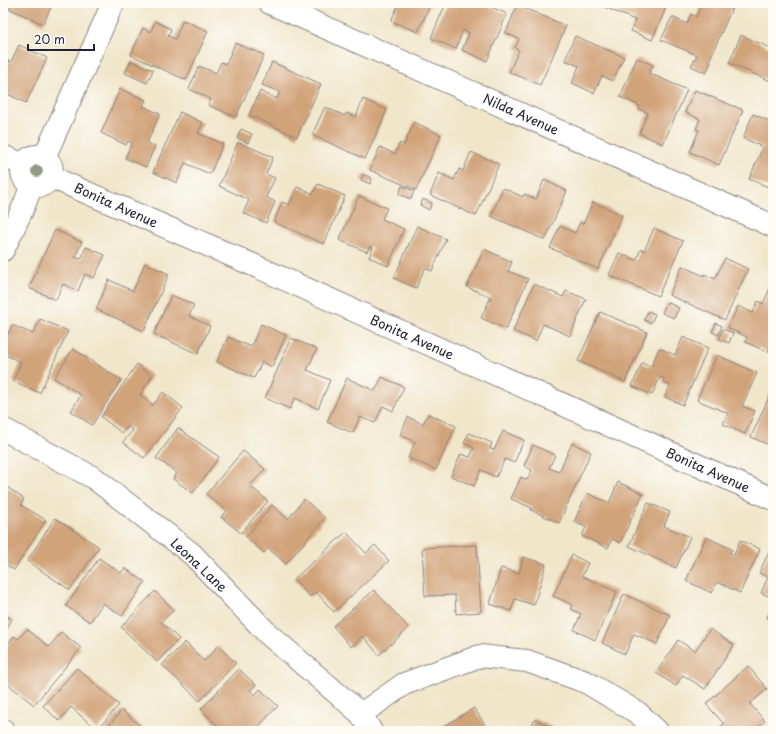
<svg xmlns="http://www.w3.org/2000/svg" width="776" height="734" font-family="'Playpen Sans',sans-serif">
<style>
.building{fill:#d1a379}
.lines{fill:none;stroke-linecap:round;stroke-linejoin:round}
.minor-casing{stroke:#898482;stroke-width:24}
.minor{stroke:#fff;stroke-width:22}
.tree{fill:#959a86}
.labels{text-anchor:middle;stroke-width:3;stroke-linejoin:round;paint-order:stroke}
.street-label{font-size:13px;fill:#22223b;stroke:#fdfcf7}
</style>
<rect width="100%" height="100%" fill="#fdfcf7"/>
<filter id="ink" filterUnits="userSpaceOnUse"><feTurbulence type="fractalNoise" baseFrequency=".025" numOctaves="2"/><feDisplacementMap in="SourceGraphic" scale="8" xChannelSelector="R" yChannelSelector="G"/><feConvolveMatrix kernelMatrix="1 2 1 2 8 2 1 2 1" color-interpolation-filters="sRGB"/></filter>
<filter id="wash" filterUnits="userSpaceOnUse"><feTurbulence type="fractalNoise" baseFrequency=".012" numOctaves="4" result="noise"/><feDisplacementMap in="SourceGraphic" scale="16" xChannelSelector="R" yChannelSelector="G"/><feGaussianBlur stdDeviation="0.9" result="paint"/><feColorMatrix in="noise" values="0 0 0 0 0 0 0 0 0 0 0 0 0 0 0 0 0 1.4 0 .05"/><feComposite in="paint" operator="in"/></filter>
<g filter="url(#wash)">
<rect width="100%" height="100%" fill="#f0e6ca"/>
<g id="blocks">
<g class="building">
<path d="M10,3H53L43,24L8,8Z"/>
<path d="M399,3H431L418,32L391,21Z"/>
<path d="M446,3H483L507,14L487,61L462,50L469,33L463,30L456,49L431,38Z"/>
<path d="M604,3H668L652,40L631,31L635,20L602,6Z"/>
<path d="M702,3H725L733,6L709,61L711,62L706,73L691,66L697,55L661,40L672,17L687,24L691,14L696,17Z"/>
<path d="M517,5L566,26L540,85L509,72L519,50L515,48L519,39L506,33Z"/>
<path d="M183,20L208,31L186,80L131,55L143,28L151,32L155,21L171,29L168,36L175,39Z"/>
<path d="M741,35L773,49V82L729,63Z"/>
<path d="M575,36L624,57L613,81L602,76L594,93L572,83L579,66L565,60Z"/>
<path d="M235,43L264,55L236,117L208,105L211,99L189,89L199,66L216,73L221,62L226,64Z"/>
<path d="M19,45L47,58L26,103L3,92V58L11,62Z"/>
<path d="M637,58L653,65L649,73L687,90L663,144L639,133L648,113L639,109L640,106L620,97Z"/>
<path d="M131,61L153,70L147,83L125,73Z"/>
<path d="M272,62L321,84L297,137L249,115L260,91L277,99L280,92L262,85Z"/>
<path d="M120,89L146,100L143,106L160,114L147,143L155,146L146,167L125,158L132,143L128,141L126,145L101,133Z"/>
<path d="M695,90L743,110L719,165L690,152L699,130L696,129L700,119L685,112Z"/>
<path d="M363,99L387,110L365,159L312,135L325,107L345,116L346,113L356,117Z"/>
<path d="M180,112L203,123L198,133L223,144L210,174L185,163L177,183L153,172Z"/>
<path d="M753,114L773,123V189L749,179L763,147L743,138Z"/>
<path d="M414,122L441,135L416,190L370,170L380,147L395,154L400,143L404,145Z"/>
<path d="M241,129L252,134L248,143L237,138Z"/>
<path d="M238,142L273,157L266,174L275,178L266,197L275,202L266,223L243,213L249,200L219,186Z"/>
<path d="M471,152L499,164L476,216L430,195L439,173L454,180L459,169L463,171Z"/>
<path d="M363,174L372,178L370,184L361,180Z"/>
<path d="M544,180L567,191L545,240L491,216L503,188L523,197L524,194L536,199Z"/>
<path d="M318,184L345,196L324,244L274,222L282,202L289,205L297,187L313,194Z"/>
<path d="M402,186L414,191L411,199L399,194Z"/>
<path d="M359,196L387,208L382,219L404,229L388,266L369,257L373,248L370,246L367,252L339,240Z"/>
<path d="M423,199L432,203L429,210L420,205Z"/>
<path d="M593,202L622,215L598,269L550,248L560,226L575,233L580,222L583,224Z"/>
<path d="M417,226L446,239L432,271L425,268L416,288L394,278Z"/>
<path d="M654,228L683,241L658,296L609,275L619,253L636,260L641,249L644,251Z"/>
<path d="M55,230L82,242L75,257L81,259L86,247L105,255L94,278L85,274L78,291L63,284L56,300L29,288Z"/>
<path d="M484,249L512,262L508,271L528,279L506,329L481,318L491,297L467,287Z"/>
<path d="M725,258L748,269L725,320L669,295L682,266L704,276V274L715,279Z"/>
<path d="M145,263L169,274L144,331L96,309L109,280L133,291Z"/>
<path d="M773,281V340L768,352L745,342L747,337L728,328L738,306L753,313L758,301L763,304Z"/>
<path d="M534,284L563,297L566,291L586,299L570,336L543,324L536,341L513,331Z"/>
<path d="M171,295L194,305L189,316L210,326L198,354L154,334Z"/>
<path d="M667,302L679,308L674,318L662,313Z"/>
<path d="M648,311L655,314L651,323L644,320Z"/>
<path d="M600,312L647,332L625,382L578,361Z"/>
<path d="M40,319L68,331L40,393L13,381L21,362L3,354V345L12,325L33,334Z"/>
<path d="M716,323L722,326L718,335L712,332Z"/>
<path d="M261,324L286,335L272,367L262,362L254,378L217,362L228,337L251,347Z"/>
<path d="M723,329L733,333L729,343L719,339Z"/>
<path d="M683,337L708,348L683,405L665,397L670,386L663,382L664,379L660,377L652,395L632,386L642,363L651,367L659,348L675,355Z"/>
<path d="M291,338L317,349L307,370L330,380L318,409L295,398L290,409L265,398Z"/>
<path d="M73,349L121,380L92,425L71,411L81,395L54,378Z"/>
<path d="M717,355L757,373L742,406L755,411L745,434L723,424L728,413L697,400Z"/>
<path d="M137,364L152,376L140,395L153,405L163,392L183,408L144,458L123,442L133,430L128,426L122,433L101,417Z"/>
<path d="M382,377L404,387L393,411L383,406L375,423L360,417L353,433L327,422L347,378L375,391Z"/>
<path d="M773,388V447L751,437Z"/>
<path d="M428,414L456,426L436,470L408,458L415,442L400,435L408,417L423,424Z"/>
<path d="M178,428L219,457L193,493L173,479L177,473L156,458Z"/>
<path d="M503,431L524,440L514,463L505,459L496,477L481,470L474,486L451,476L461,454L470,457L474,448L464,443L469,433L492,443L490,449L494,450Z"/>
<path d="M572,443L591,452L559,523L531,510L532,508L511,499L521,477L527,480L532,470L524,466L533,445L555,455L549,468L559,472Z"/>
<path d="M243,451L265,469L250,486L268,501L241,533L221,517L227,511L206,494Z"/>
<path d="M618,482L643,494L620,543L612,539L608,548L582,536L586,527L574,522L587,493L609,503Z"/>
<path d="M7,487L24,499L21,505L46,520L14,570L3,563V493Z"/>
<path d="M304,499L325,518L286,564L268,548L264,553L246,537L272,505L288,519Z"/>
<path d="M648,503L670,512L664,526L690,537L676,568L629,546Z"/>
<path d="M55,518L99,547L70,590L27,561Z"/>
<path d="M346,532L366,553L375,545L389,561L334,612L316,592L310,597L294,579Z"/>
<path d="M706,537L732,549L730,553L734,555L740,540L760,549L740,593L717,582L712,593L686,581Z"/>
<path d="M477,545L481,612L456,614L455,595L425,596L422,548Z"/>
<path d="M770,550L773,551V598L761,593L768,577L759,573Z"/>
<path d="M572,555L588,563L582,576L617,592L595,640L574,630L581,614L571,609L573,605L553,596Z"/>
<path d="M523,557L546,564L534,605L515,599L511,611L490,604L501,568L519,573Z"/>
<path d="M99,558L121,573L125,568L145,582L122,616L103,603L90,622L66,606Z"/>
<path d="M374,590L409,628L379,655L363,636L351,647L333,626Z"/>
<path d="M155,591L174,610L161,622L179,639L157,662L121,627Z"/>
<path d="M624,594L670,615L657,644L634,634L625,654L602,643Z"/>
<path d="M773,605V620L767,618Z"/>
<path d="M3,614L12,619L3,637Z"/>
<path d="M27,629L49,647L61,632L81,648L34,705L3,680V658L6,654L3,651V650L14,636L18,639Z"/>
<path d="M710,629L734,645L705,689L683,675L676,686L656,673L678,640L695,651Z"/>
<path d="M185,642L204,661L218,646L236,663L200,701L162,665Z"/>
<path d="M748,666L767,689L750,704L765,721L754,731H716L724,724L706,704Z"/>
<path d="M77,668L119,705L97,730L71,707L59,721L43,706Z"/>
<path d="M239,669L256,685L250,690L255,695L260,689L278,706L254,731H223L201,709Z"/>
<path d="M474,708L489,731H436Z"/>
<path d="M122,710L146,731H104Z"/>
<path d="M535,719L560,731H529Z"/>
</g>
</g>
</g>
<g filter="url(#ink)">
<use href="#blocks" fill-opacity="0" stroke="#898482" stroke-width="1"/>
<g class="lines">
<defs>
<g id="minor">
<path d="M270,3L773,226"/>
<path d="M3,156L24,165"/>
<circle cx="37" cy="171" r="15"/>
<path d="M44,158L113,3"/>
<path d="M51,177L251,264L773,499"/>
<path d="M3,250L23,208L32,185"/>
<path d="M3,429L94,478L192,554L268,634L361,714L371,731"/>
<path d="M361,714L404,684L480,656L527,661L586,682L638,713L657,731"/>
<path d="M3,730L4,731"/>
</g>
</defs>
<use href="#minor" class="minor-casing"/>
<use href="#minor" class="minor"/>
</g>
<circle class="tree" cx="37" cy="171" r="6"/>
</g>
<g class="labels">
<g class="street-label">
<text transform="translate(521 114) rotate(24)" y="5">Nilda Avenue</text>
<text transform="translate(116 205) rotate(24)" y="5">Bonita Avenue</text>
<text transform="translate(412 337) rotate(24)" y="5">Bonita Avenue</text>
<text transform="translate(708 470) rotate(24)" y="5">Bonita Avenue</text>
<text transform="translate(199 565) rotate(43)" y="5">Leona Lane</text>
</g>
</g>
<rect width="776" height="734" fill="none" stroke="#fdfcf7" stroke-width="16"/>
<path d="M28 44v6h66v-6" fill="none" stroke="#22223b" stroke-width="2"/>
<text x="34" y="44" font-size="12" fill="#22223b" stroke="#fdfcf7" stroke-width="3" paint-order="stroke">20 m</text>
</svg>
